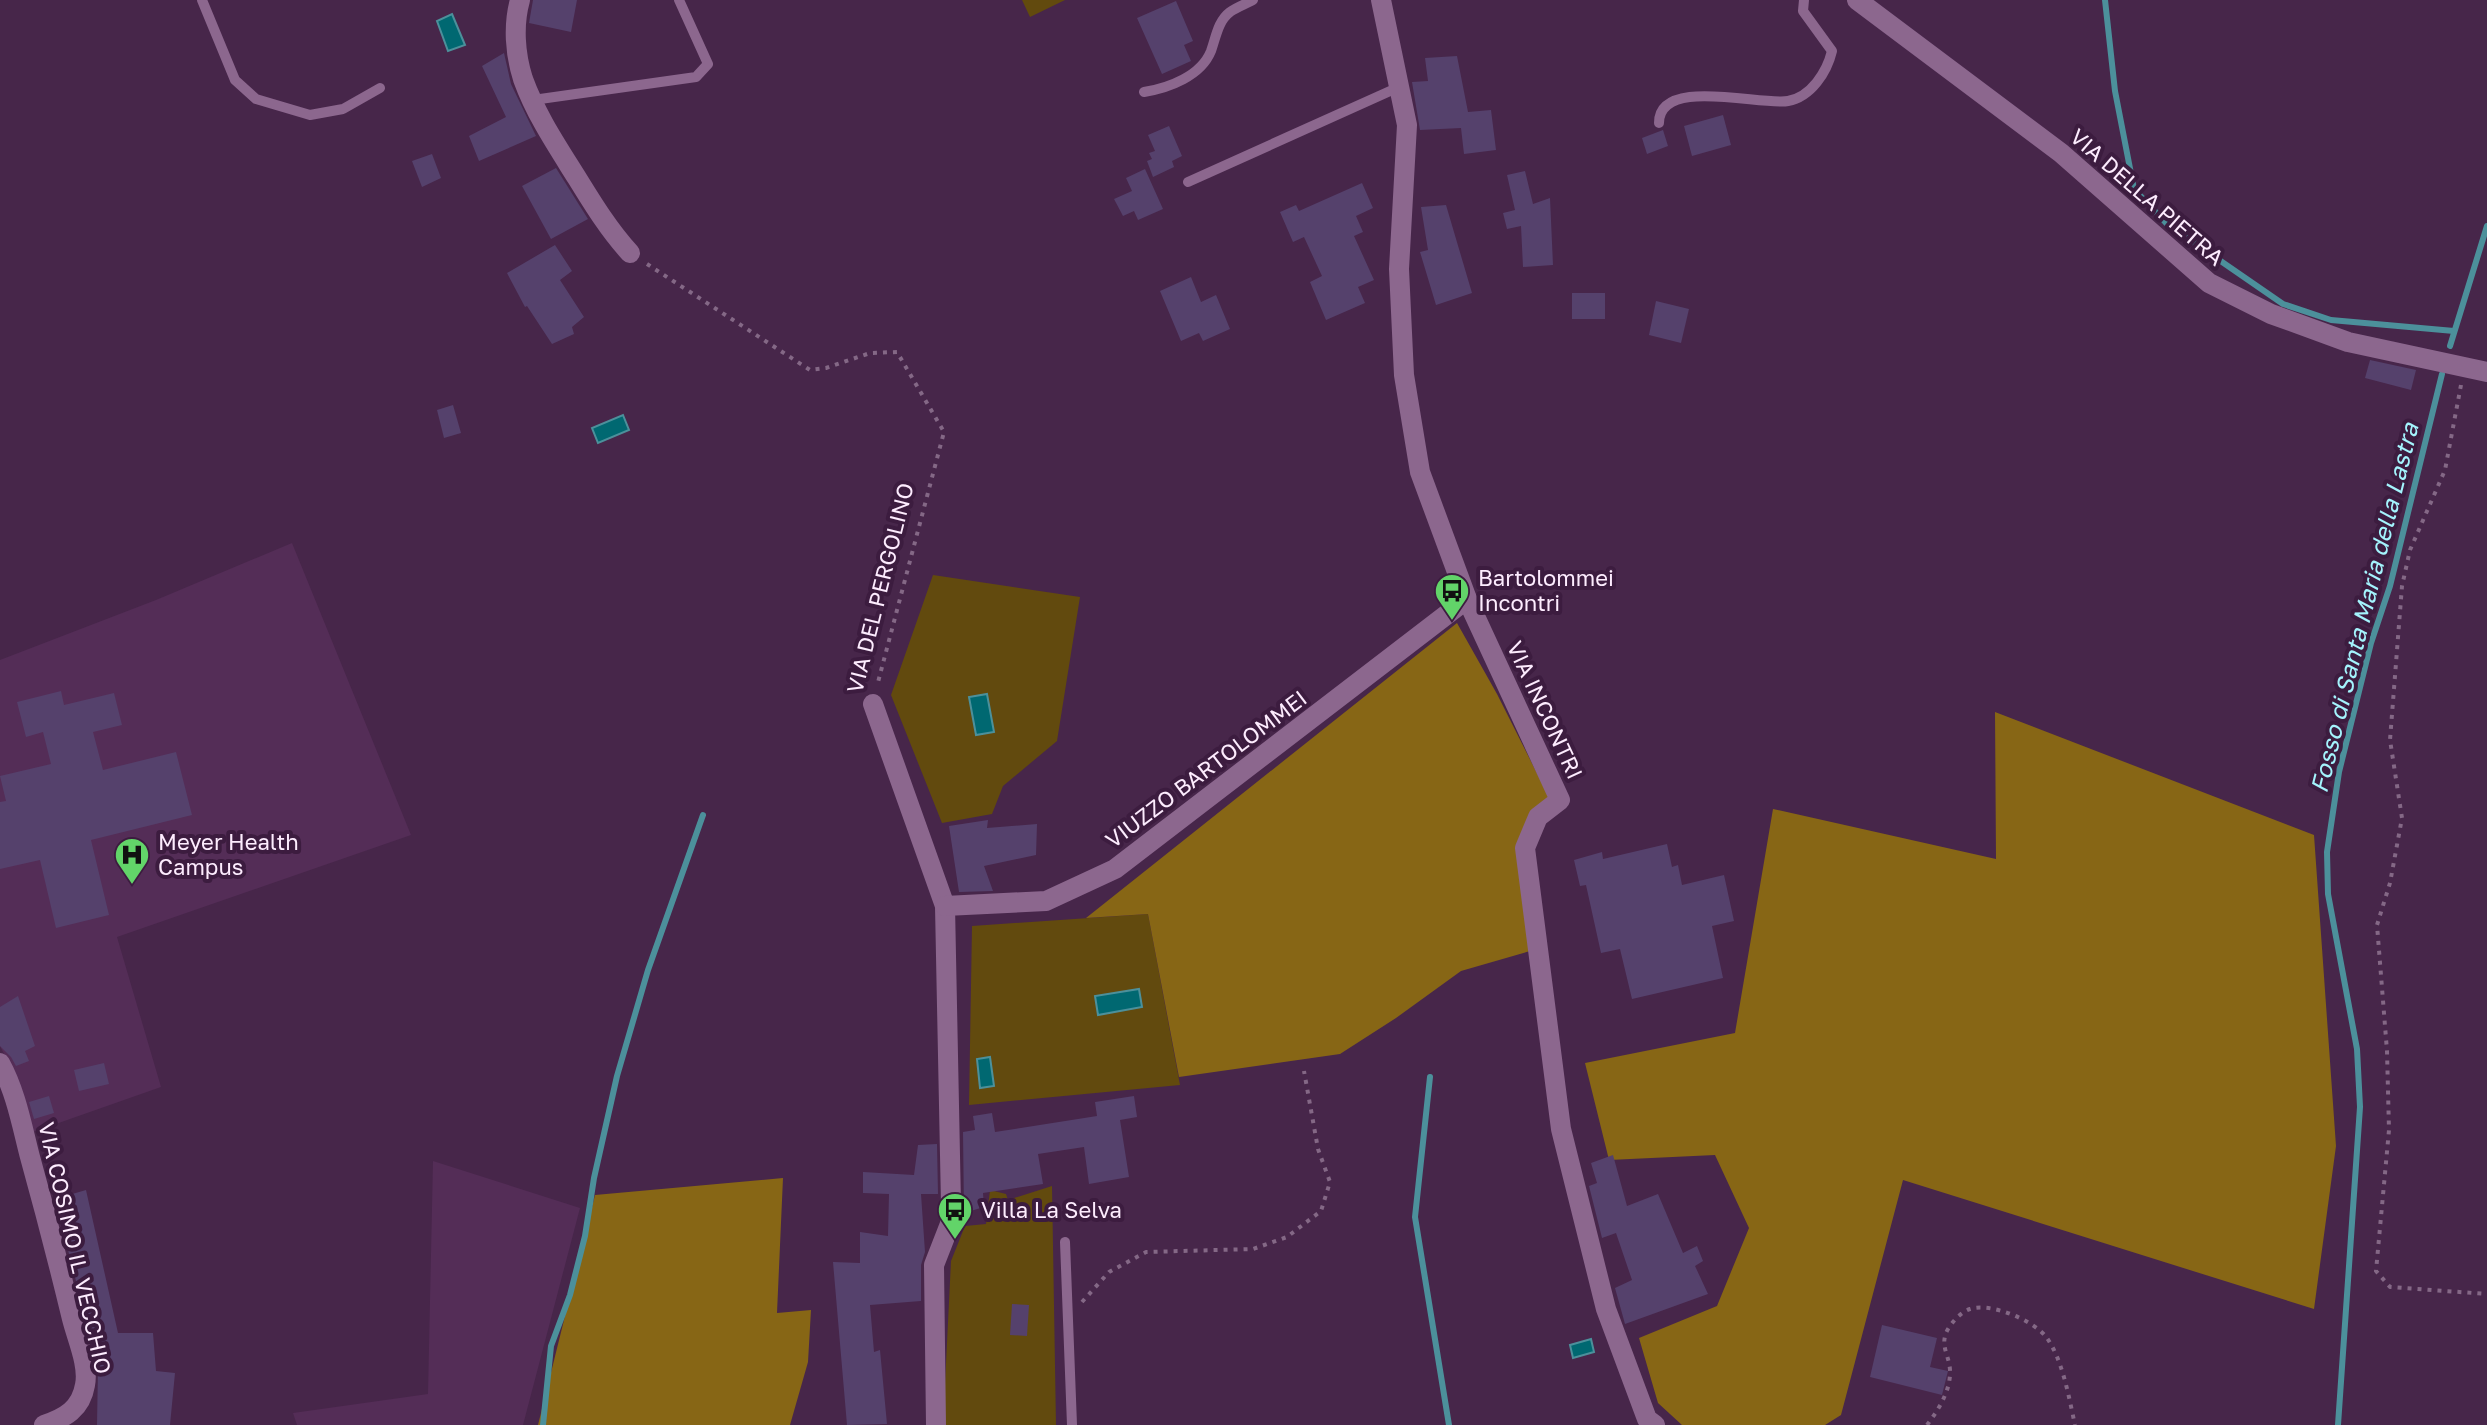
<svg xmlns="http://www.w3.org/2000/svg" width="2487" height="1425" font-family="'Golos Text',sans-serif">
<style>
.built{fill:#542d57}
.green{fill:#624a0e}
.forest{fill:#876615}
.water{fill:#006871;stroke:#4c909b;stroke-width:2}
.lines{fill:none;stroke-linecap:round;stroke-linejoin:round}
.stream{stroke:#4c909b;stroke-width:6}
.building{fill:#55416c}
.path{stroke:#846886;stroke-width:4;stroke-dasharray:4 6;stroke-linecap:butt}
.service{stroke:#8c678e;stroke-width:10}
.minor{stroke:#8c678e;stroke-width:20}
.tertiary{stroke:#8c678e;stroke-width:20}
.labels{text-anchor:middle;stroke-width:8;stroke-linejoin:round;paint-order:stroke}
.street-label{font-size:22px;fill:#fdecfe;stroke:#3c1c3f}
.poi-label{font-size:22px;fill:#fdecfe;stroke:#3c1c3f;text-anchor:start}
.water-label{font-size:24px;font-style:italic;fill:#a4f4fd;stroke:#3c1c3f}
</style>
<rect width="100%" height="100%" fill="#47264a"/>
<g class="built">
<path d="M292,543L411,835L117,937L161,1087L33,1132L11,1067L0,1046V660L156,600Z"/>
<path d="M433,1161L580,1208L523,1425H297L293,1413L428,1394Z"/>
</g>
<g class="green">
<path d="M1022,0H1065L1030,17Z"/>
<path d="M933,575L1080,597L1057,741L1003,786L992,814L942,823L891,695Z"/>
<path d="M1148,914L1180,1085L969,1105L972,926Z"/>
<path d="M1052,1186L1056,1425H943L951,1261L965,1226L986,1224L990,1190L1006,1194L1008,1200Z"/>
</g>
<g class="forest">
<path d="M1457,623L1497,694L1549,797L1528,817L1516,846L1530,951L1461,971L1396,1018L1340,1054L1179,1077L1148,914L1086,918Z"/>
<path d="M1995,712L2314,835L2336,1146L2314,1309L1903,1180L1841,1415L1825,1425H1682L1658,1403L1639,1338L1717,1306L1749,1228L1715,1155L1609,1160L1585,1063L1735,1033L1773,809L1996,859Z"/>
<path d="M783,1178L777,1313L811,1310L808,1362L790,1425H538L595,1195Z"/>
</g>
<g class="water">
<path d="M452,14L465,45L448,51L437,21Z"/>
<path d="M623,415L629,430L598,443L592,428Z"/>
<path d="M987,694L994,732L976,735L969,697Z"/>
<path d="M1139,989L1142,1007L1098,1015L1095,996Z"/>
<path d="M990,1057L994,1086L980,1088L977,1059Z"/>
<path d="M1591,1339L1594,1352L1573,1358L1570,1345Z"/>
</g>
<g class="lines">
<g class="stream">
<path d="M2105,0L2115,91L2134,189L2167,224L2283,304L2331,320L2454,331"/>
<path d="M2450,346L2487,226"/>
<path d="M1430,1077L1415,1217L1449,1425"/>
<path d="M543,1425L551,1346L570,1295L585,1236L594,1178L617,1076L648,970L703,815"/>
<path d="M2338,1425L2360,1107L2357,1049L2328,894L2327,852L2339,772L2371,643L2390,586L2442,374"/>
</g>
</g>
<g class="building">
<path d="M533,0H577L571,32L529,23Z"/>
<path d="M1176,1L1193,41L1184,45L1191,61L1162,74L1137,18Z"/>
<path d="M504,53L511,84L536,136L479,161L469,136L506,117L482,66Z"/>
<path d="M1457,56L1468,112L1491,110L1496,150L1464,154L1461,128L1420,130L1412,82L1428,81L1425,58Z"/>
<path d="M1723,115L1731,145L1692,156L1684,126Z"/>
<path d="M1169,126L1182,156L1172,161L1174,167L1153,177L1147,161L1152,159L1149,153L1155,151L1148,135Z"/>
<path d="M1663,130L1668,146L1647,154L1642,138Z"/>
<path d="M432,154L441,178L422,187L412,161Z"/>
<path d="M556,168L588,219L551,239L522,186Z"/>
<path d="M1145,169L1163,209L1138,220L1134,211L1123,216L1114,199L1132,191L1126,178Z"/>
<path d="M1525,171L1533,204L1550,198L1553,265L1523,267L1521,226L1507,229L1503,213L1515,210L1507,175Z"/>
<path d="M1362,183L1373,208L1356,216L1363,232L1354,236L1374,280L1358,287L1365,303L1326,320L1310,282L1322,276L1304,237L1293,242L1280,212L1296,205L1299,211Z"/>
<path d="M1446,205L1472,293L1436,305L1420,252L1428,250L1421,207Z"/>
<path d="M555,245L572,271L560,280L584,317L572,327L574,334L552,344L527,306L525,307L507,273Z"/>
<path d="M1191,277L1201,302L1216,295L1230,329L1203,341L1199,333L1181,341L1160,291Z"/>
<rect x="1572" y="293" width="33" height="26"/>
<path d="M1656,301L1689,309L1681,343L1649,335Z"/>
<path d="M2370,360L2416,370L2411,390L2365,378Z"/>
<path d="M453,405L461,433L444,438L437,410Z"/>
<path d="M61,691L64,705L114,693L122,725L93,732L103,770L176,752L192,815L91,840L109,915L56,928L40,860L0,869V802L6,801L0,776L51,764L43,732L26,737L17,702Z"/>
<path d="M988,820L987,828L1037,824L1036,855L984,866L993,891L959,892L949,826Z"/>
<path d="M1667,844L1672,867L1678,865L1682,885L1724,875L1734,921L1712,926L1723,978L1632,999L1620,949L1601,953L1586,885L1580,886L1574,860L1602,852L1603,859Z"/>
<path d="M18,996L35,1046L25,1051L29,1061L16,1066L11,1057L0,1046V1007Z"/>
<path d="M104,1063L109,1084L79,1091L74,1070Z"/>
<path d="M49,1096L54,1113L34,1119L29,1102Z"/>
<path d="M1134,1096L1137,1117L1120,1120L1129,1177L1089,1184L1084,1147L1038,1154L1043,1184L983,1193L984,1207L964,1213L963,1132L975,1130L973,1116L992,1113L995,1132L1097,1116L1095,1102Z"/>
<path d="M937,1144L938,1194H921L925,1252L921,1265V1301L870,1305L874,1352L880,1350L887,1424L847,1425L833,1262L860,1263V1232L888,1236L889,1194L863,1193V1172L914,1175L918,1145Z"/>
<path d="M1613,1155L1627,1206L1658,1194L1683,1253L1697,1246L1703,1261L1695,1266L1708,1294L1625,1324L1615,1288L1632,1280L1616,1233L1602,1238L1589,1186L1597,1183L1591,1163Z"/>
<path d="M86,1190L118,1333H153L156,1371L175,1373L170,1425H97L98,1368L89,1331L90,1319L86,1320L55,1199Z"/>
<path d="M1012,1304L1029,1305L1027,1336L1010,1335Z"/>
<path d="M1882,1325L1937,1338L1930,1367L1948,1371L1942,1395L1870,1377Z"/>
</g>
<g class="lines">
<g class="path">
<path d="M647,264L810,370L826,368L870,353L897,352L944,432L877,686"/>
<path d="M2461,385L2445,470L2410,550L2402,586L2390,740L2402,818L2390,883L2377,925L2387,1051L2389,1130L2376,1271L2390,1287L2487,1294"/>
<path d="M1082,1302L1109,1272L1146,1252L1253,1249L1287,1237L1321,1211L1330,1182L1318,1149L1304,1071"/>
<path d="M1927,1425C1939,1409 1951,1390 1950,1370C1949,1354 1939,1345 1948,1329C1953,1321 1961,1312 1970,1309C1991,1302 2035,1321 2047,1338C2063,1361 2069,1398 2075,1425"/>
</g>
<g class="service">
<path d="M202,0L235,80L256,99L310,115L343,109L380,88"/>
<path d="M1144,92C1169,88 1201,76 1211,51C1216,37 1218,21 1230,12C1237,7 1246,4 1253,0"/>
<path d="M533,100L696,77L708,64L679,0"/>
<path d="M1659,123C1659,76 1761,106 1788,101C1811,97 1827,72 1832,51L1803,11L1804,0"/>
<path d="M1188,182L1399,87"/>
<path d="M1065,1242L1072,1425"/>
</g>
<g class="minor">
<path d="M520,0C513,25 515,54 523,79C536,115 557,146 577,178C593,204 609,230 630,253"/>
<path d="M1381,0L1407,125L1399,269L1404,375L1420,472L1467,599L1560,800L1538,817L1525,848L1561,1129L1606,1309L1647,1419L1655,1425"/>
<path d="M1857,0L2061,153L2209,283L2271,314L2348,342L2487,372"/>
<path d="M873,704L945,906L951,1205L950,1224L934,1265L936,1425"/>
<path d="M945,906L1046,901L1115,869L1467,599"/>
</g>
<path class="tertiary" d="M0,1063C16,1092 22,1126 30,1157C45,1211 59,1265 72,1319C77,1339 89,1365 85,1385C81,1409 65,1418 44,1425"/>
</g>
<defs>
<symbol id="bus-pin" viewBox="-11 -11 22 30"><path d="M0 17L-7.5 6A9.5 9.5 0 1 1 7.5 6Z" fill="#62d469" stroke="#3c1c3f"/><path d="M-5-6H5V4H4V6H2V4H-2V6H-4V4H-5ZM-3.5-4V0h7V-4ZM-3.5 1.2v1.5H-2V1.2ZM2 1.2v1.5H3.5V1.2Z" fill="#111"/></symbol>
<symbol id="hospital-pin" viewBox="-11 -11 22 30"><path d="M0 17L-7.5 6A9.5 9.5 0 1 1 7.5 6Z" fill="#62d469" stroke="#3c1c3f"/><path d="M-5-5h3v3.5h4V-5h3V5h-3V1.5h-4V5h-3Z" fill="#111"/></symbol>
</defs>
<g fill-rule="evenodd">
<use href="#bus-pin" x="1432" y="571" width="40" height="54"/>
<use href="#hospital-pin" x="112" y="835" width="40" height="54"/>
<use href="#bus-pin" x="935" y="1190" width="40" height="54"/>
</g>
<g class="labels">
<g class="street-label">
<text transform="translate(2147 197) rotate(41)" y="8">VIA DELLA PIETRA</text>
<text transform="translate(880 588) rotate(-76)" y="8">VIA DEL PERGOLINO</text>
<text transform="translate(1545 710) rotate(65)" y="8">VIA INCONTRI</text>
<text transform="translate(1206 769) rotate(-37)" y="8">VIUZZO BARTOLOMMEI</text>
<text transform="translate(75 1248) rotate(77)" y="8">VIA COSIMO IL VECCHIO</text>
</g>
<g class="poi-label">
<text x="1478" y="586">Bartolommei<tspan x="1478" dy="25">Incontri</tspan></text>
<text x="158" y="850">Meyer Health<tspan x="158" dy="25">Campus</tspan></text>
<text x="981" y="1218">Villa La Selva</text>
</g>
<g class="water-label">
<text transform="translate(2365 608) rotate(-76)" y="8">Fosso di Santa Maria della Lastra</text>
</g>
</g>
</svg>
